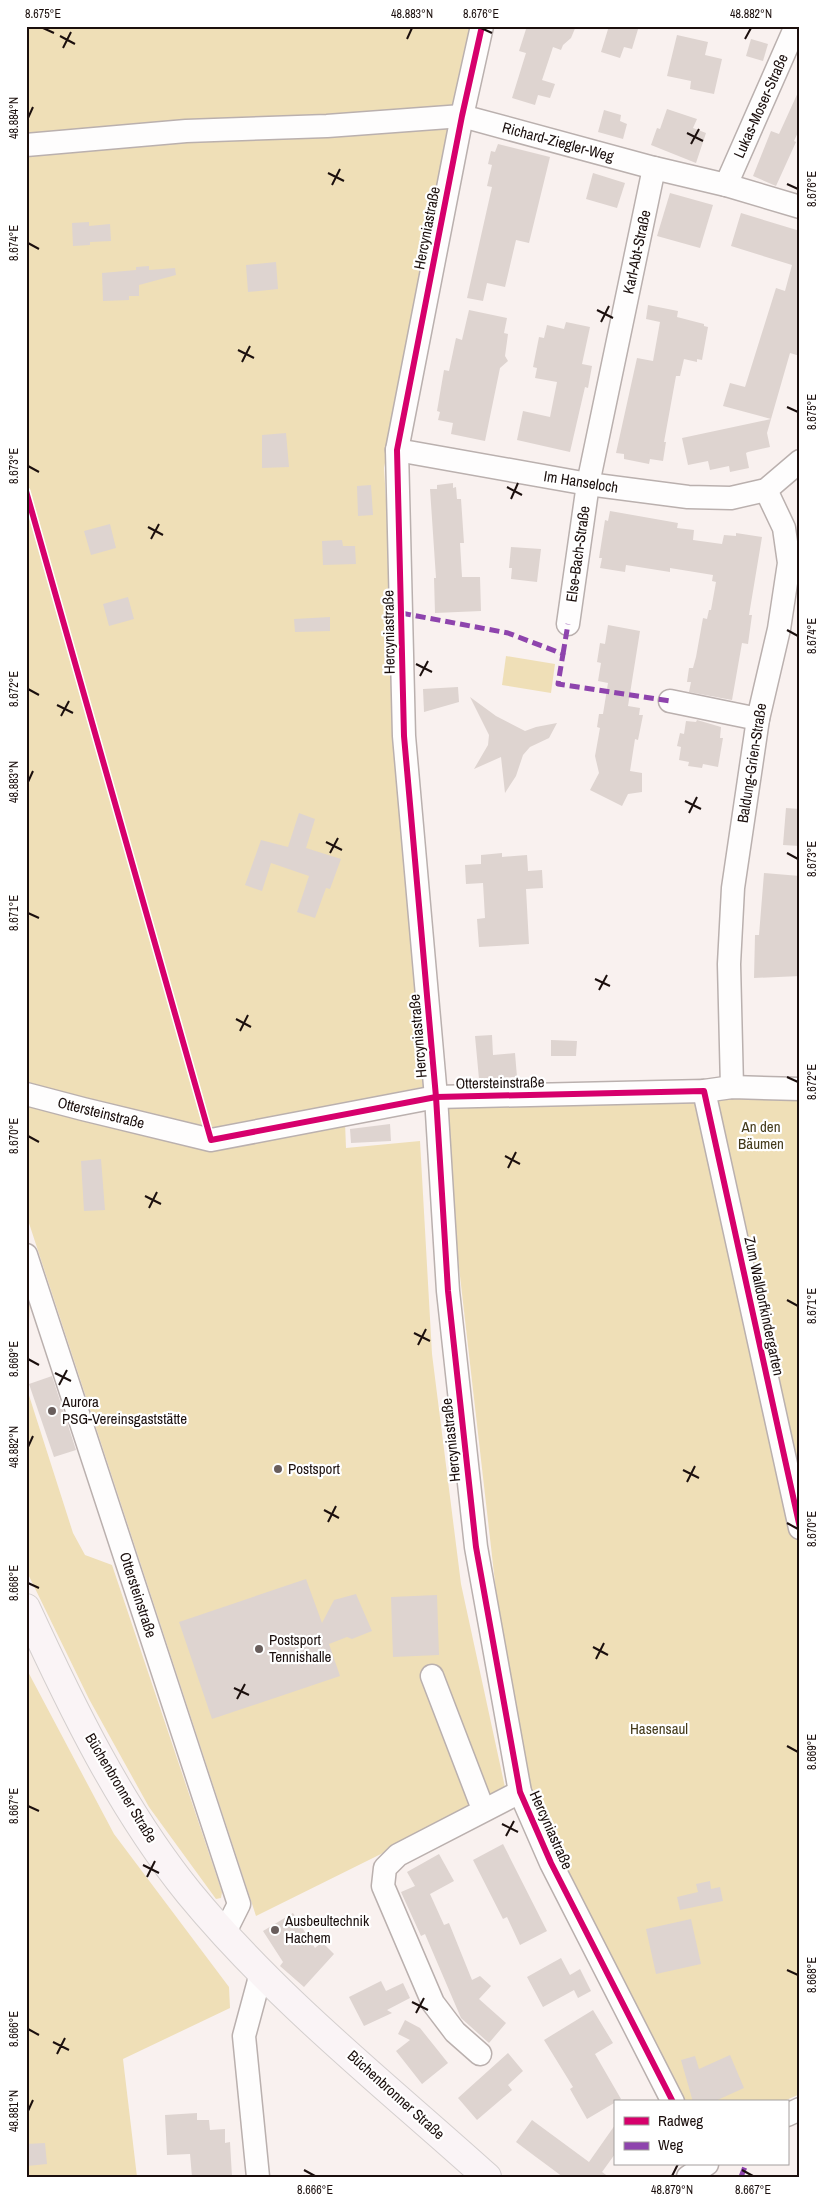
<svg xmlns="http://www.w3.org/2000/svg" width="826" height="2203" font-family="'Archivo Narrow',sans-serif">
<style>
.green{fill:#efdfb7}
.building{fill:#ded4d0}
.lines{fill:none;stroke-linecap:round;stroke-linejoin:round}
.minor-casing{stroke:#bab0ae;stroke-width:25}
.major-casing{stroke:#d4cfce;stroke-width:30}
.minor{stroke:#fefdfd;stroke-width:22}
.major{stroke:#faf4f6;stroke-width:28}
.quiet{stroke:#8e44ad;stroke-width:5;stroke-dasharray:10 5;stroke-linecap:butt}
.cycleway-casing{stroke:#fff;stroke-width:9}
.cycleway{stroke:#d6006c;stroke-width:6}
.ticks{fill:none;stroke:#1b0f0d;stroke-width:2}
.poi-dot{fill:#695e5c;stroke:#fff;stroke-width:2}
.labels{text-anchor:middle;stroke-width:4.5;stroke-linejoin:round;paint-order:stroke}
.street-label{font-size:15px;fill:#1b0f0d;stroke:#fff}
.park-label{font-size:15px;fill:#443a1a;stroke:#fff}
.poi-label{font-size:15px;fill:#1b0f0d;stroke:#fff;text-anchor:start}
.neatline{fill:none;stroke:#1b0f0d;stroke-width:2}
.ticks-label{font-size:12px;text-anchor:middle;fill:#1b0f0d}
</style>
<rect width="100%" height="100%" fill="#f9f1ef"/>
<g class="green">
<path d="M26,26H472L384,468L423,1087L199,1132L26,1086Z"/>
<path d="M506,656L555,664L551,693L502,685Z"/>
<path d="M713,1095L800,1098V1511Z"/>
<path d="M702,1097L800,1545V2094L782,2102H681L525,1790L499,1617L440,1101Z"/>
<path d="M26,1104L208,1148L345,1122L346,1148L420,1141L432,1354L461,1584L506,1792L256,1916L26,1214Z"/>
<path d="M26,1288L30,1300L26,1383Z"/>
<path d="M26,1386L73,1533L85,1555L112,1565L222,1892L221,1898L216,1899L149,1807L89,1699L28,1574L26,1568Z"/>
<path d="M26,1668L114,1834L229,1987L230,2008L123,2059L137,2177H26Z"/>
</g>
<g class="building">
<path d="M527,26H576L571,38L563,45L561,50L553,47L542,80L555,84L550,98L538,95L535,105L512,98L526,53L519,51Z"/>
<path d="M609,26H639L632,49L624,47L620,58L601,52Z"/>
<path d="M677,35L708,42L705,55L722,59L714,94L690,89L691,81L667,76Z"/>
<path d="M751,39L768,44L763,61L746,56Z"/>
<path d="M800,88V128L794,141L796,142L776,186L753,176L771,131L779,134Z"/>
<path d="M667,109L697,119L693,128L706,133L696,163L651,145L657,128L660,129Z"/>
<path d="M604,110L621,115L620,121L627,124L623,139L598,132Z"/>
<path d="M498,144L550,157L529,243L516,240L505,287L487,283L483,301L467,298L492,187L487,186L492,165L488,164L491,151L495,152Z"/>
<path d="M593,173L625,183L617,208L586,199Z"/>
<path d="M670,193L713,205L700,248L657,236Z"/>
<path d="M741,213L800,231V356L790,353L767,433L770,447L748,452L746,453L749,468L730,472L729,466L710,470L708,461L688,465L682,438L771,419L723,406L730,383L745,387L776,288L785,291L792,265L731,246Z"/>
<path d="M89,222V226L110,224L111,241L90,242V245L73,246L72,223Z"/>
<path d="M276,262L278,289L248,292L246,265Z"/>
<path d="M149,266V270L175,268L176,275L139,285V296H129V300L103,301L102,273L136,270V267Z"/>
<path d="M648,305L678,311L677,317L704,324V326L708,327L702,360L697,359V362L684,359L680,376H676L664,442H666L663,461L650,459L649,464L624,459V454L616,453L637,358L653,361L660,322L646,319Z"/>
<path d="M469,310L507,318L504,333L508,334L505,356L508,361L500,368L485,441L451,434L453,423L438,420L440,412L437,411L444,370L449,371L456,338L462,340Z"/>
<path d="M566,322L590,327L582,364L592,366L588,388L585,387L570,452L517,440L523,411L550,417L557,382L535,378L537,368L533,367L539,337L544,338L547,325L564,329Z"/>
<path d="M286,433L289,467L262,468V435Z"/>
<path d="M453,483V488L456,487L457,499H461L464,543H460L462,577H480L481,611L435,613L434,578H436L430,489H437V485Z"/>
<path d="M371,485L373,515L358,516L357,486Z"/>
<path d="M610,511L678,523L677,528L694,530L693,540L722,544L724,535L736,536V533L762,537L749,615H752L748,644L742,643L732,700L689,692L691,682H687L689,668H693L696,657L703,618L707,619L709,610H711L716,582L712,581L713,575L670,568V572L626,565L625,572L600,568L602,558H599L605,520L608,521Z"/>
<path d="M110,524L116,548L91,555L84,531Z"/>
<path d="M342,540L343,546H355L356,564L323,565L322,541Z"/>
<path d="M511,547L541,549L537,582L511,579L512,568H509Z"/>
<path d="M128,597L134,619L109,626L103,604Z"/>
<path d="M330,617V631L295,632L294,619Z"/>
<path d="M608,625L640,631L628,706L640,708L639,715H643L638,740L635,739L630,771L642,773V792L628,794L622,806L590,790L599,773L595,756L600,728L597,727L599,714H603L608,683L598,681L601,663L597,662L600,643L605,644Z"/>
<path d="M458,687L459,702L424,712L423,689Z"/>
<path d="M470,697L496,716L525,731L536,727L557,723L549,738L530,747L523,755L516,776L505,793L501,757L474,769L488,745L489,735Z"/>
<path d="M697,720L721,727L720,738H723L718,767L703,764L702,768L688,766L689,762L679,760L681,747L677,746L680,733L684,734L686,721L696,722Z"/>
<path d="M786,808L800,809V846L783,845Z"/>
<path d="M299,813L315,819L306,848L341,859L330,889L326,888L315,918L297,912L309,876L271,863L262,891L245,885L261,840L288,847Z"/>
<path d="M502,853V857L527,855L528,871L542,870L543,888L526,889L529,944L479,947L477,919L485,918L483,883L466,884L465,865L481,864V855Z"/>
<path d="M764,873L800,876V976L754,978L755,935H759Z"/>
<path d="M492,1035L493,1055L515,1053L517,1077L479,1079L475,1036Z"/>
<path d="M551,1040L577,1041L576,1056H551Z"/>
<path d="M390,1124L391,1141L351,1143L350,1129Z"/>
<path d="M101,1159L105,1210L84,1211L81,1161Z"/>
<path d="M52,1376L76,1450L54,1457L29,1384Z"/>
<path d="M306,1579L322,1623L334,1600L356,1594L372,1631L352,1639L347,1637L329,1644L340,1676L212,1719L179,1622Z"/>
<path d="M437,1595L439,1655L393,1657L391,1597Z"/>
<path d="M503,1844L547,1931L520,1945L507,1917L503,1919L473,1860Z"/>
<path d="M439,1854L454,1881L430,1894L444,1925L449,1923L472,1980L480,1976L491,1986L479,1999L506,2023L489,2043L461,2018L425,1934L421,1936L401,1892L415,1886L407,1872Z"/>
<path d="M710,1881L711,1889L720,1887L723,1901L680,1910L677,1897L698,1892L696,1884Z"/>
<path d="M293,1913L315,1948L322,1942L334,1954L304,1987L280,1966L283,1962L263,1931Z"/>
<path d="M691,1919L701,1964L656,1974L646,1929Z"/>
<path d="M561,1958L570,1975L580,1969L591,1991L578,1998L574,1990L543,2007L527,1977Z"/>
<path d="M381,1981L386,1991L403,1983L410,1998L387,2010L392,2013L364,2026L349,1997Z"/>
<path d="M593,2010L613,2043L595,2054L621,2099L587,2119L570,2089L573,2087L544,2040Z"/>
<path d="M405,2020L420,2028L448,2063L422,2084L396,2051L410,2040L398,2034Z"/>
<path d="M508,2053L523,2071L508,2085L512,2090L477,2120L458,2098Z"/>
<path d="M730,2055L744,2088L713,2102H693L681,2060L695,2056L699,2069Z"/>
<path d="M197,2113V2120H209L210,2130L225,2129V2143L230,2142L232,2177H192L190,2154L167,2155L165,2115Z"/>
<path d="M532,2120L589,2162L615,2125V2154L602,2172L609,2177H563L536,2157L516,2142Z"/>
<path d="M45,2143L47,2164L27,2166L26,2144Z"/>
</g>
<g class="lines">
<defs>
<g id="minor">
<path d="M482,26L462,116L397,450L404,736L436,1097L448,1291L476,1547L520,1792L551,1863L673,2102"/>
<path d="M26,145L186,131L327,126L462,116L654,168"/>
<path d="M726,185L796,26"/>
<path d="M397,450L588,484L688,497L731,498L766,490L800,461"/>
<path d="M568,624L588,484L654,168L726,185L800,207"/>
<path d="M670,701L758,719"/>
<path d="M732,1087L729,964L733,888L758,719L779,629L789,563L784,528L766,490"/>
<path d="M704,1091L800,1528"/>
<path d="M26,1094L83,1109L211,1140L436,1097L704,1091L732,1087L800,1089"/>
<path d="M26,1255L239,1904L224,1934"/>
<path d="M432,1676L483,1809"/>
<path d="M480,2054L455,2032L433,2003L383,1886L385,1868L398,1855L520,1792"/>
<path d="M787,2115L800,2109"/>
<path d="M258,2177L244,2036L261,1973"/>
<path d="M688,2177L707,2164"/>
</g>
<path id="major" d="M26,1608C71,1706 121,1809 189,1893C276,1999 385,2085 487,2177"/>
</defs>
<use href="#minor" class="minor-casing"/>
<use href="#major" class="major-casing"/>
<use href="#minor" class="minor"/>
<use href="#major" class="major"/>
<g class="quiet">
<path d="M401,613L508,633L563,654L558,684L670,701"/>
<path d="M563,654L568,624"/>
<path d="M741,2177L746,2164"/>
</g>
<defs>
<g id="cycleway">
<path d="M482,26L462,116L397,450L404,736L436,1097L448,1291L476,1547L520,1792L551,1863L673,2102"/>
<path d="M26,491L211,1140L436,1097L704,1091L800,1528"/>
</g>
</defs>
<use href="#cycleway" class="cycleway-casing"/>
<use href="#cycleway" class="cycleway"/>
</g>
<path class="ticks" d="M43,28L54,33M481,28L492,33M60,36L75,44M407,39L412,28M745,39L751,28M63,48L71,32M28,118L33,107M687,133L703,141M691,144L699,129M328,173L344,181M787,184L798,189M332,185L340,169M28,243L39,249M597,310L613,318M601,322L609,306M238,350L254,358M242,362L250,346M787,407L798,412M28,466L39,472M507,487L522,495M511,499L518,483M148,527L163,535M151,539L159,524M787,630L798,636M416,664L432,672M420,676L428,661M28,689L39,695M57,705L73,713M61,716L69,701M28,782L33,771M685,801L701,809M689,813L697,797M326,842L342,850M330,853L338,838M787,853L798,859M28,913L39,918M595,979L610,986M599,990L607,975M236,1019L251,1027M240,1031L248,1015M787,1077L798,1082M28,1136L39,1142M505,1156L520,1164M508,1168L516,1152M145,1196L161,1204M149,1208L157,1192M787,1300L798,1306M414,1333L430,1341M418,1345L426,1329M28,1359L39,1365M55,1373L71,1381M59,1385L67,1370M28,1447L33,1436M683,1470L699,1478M687,1482L695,1466M324,1510L339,1518M328,1522L336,1506M787,1523L798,1529M28,1583L39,1588M593,1647L608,1655M596,1659L604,1643M234,1688L249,1695M237,1699L245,1684M787,1746L798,1752M28,1806L39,1811M502,1824L518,1832M506,1836L514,1821M143,1865L159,1873M147,1877L155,1861M787,1970L798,1975M412,2002L428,2010M416,2013L424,1998M28,2029L39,2035M53,2042L69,2050M57,2054L65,2038M28,2111L33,2100M304,2170L315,2176M742,2170L753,2176M672,2176L678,2164"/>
<g class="poi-dot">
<circle cx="52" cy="1411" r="5"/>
<circle cx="278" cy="1469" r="5"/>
<circle cx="259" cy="1649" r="5"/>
<circle cx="275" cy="1930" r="5"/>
</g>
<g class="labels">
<g class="street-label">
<text transform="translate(761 106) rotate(-66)" y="5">Lukas-Moser-Straße</text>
<text transform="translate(558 142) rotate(15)" y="5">Richard-Ziegler-Weg</text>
<text transform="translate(427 228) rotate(-79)" y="5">Hercyniastraße</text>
<text transform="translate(637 252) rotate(-78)" y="5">Karl-Abt-Straße</text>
<text transform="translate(581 482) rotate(9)" y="5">Im Hanseloch</text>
<text transform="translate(578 554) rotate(-82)" y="5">Else-Bach-Straße</text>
<text transform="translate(389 632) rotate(-91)" y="5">Hercyniastraße</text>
<text transform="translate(752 763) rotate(-81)" y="5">Baldung-Grien-Straße</text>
<text transform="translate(418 1036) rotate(-95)" y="5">Hercyniastraße</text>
<text transform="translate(500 1083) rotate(-1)" y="5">Ottersteinstraße</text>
<text transform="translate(101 1113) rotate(14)" y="5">Ottersteinstraße</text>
<text transform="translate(764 1306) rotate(78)" y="5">Zum Walldorfkindergarten</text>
<text transform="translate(451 1440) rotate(-96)" y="5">Hercyniastraße</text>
<text transform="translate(138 1595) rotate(72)" y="5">Ottersteinstraße</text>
<text transform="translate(121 1788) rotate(59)" y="5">Büchenbronner Straße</text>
<text transform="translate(551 1830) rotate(66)" y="5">Hercyniastraße</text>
<text transform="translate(396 2095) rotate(42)" y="5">Büchenbronner Straße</text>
</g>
<g class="park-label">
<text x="761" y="1132">An den<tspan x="761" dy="17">Bäumen</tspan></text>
<text x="659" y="1734">Hasensaul</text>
</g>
<g class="poi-label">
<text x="62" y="1407">Aurora<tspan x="62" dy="17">PSG-Vereinsgaststätte</tspan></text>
<text x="288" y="1474">Postsport</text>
<text x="269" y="1645">Postsport<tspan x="269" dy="17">Tennishalle</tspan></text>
<text x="285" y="1926">Ausbeultechnik<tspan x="285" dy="17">Hachem</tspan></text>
</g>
</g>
<rect width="826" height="2203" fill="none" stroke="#ffffff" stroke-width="55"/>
<rect x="614" y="2100" width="175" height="65" fill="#ffffff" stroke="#a49f9e"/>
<rect x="624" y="2117" width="25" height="8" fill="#d6006c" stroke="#a49f9e"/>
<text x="658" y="2126" font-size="15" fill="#1b0f0d">Radweg</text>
<rect x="624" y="2142" width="25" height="8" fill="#8e44ad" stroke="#a49f9e"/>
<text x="658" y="2150" font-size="15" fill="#1b0f0d">Weg</text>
<rect x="28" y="28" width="770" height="2148" class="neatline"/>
<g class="ticks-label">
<text x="43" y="18">8.675°E</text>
<text x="412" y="18">48.883°N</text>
<text x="481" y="18">8.676°E</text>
<text x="751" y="18">48.882°N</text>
<text transform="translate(14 118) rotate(-90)" y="4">48.884°N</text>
<text transform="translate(812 189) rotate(-90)" y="4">8.676°E</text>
<text transform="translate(14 243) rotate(-90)" y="4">8.674°E</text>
<text transform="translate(812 412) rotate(-90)" y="4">8.675°E</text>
<text transform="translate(14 466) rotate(-90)" y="4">8.673°E</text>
<text transform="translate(812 636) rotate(-90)" y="4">8.674°E</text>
<text transform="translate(14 689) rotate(-90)" y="4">8.672°E</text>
<text transform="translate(14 782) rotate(-90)" y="4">48.883°N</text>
<text transform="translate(812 859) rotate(-90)" y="4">8.673°E</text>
<text transform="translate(14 913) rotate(-90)" y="4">8.671°E</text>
<text transform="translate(812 1082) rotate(-90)" y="4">8.672°E</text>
<text transform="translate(14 1136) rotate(-90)" y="4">8.670°E</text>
<text transform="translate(812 1306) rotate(-90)" y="4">8.671°E</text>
<text transform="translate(14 1359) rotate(-90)" y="4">8.669°E</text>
<text transform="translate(14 1447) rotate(-90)" y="4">48.882°N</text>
<text transform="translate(812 1529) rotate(-90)" y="4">8.670°E</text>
<text transform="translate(14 1583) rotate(-90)" y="4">8.668°E</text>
<text transform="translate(812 1752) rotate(-90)" y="4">8.669°E</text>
<text transform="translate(14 1806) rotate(-90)" y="4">8.667°E</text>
<text transform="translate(812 1975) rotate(-90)" y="4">8.668°E</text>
<text transform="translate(14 2029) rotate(-90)" y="4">8.666°E</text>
<text transform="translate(14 2111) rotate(-90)" y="4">48.881°N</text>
<text x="315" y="2194">8.666°E</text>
<text x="672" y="2194">48.879°N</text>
<text x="753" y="2194">8.667°E</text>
</g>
</svg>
